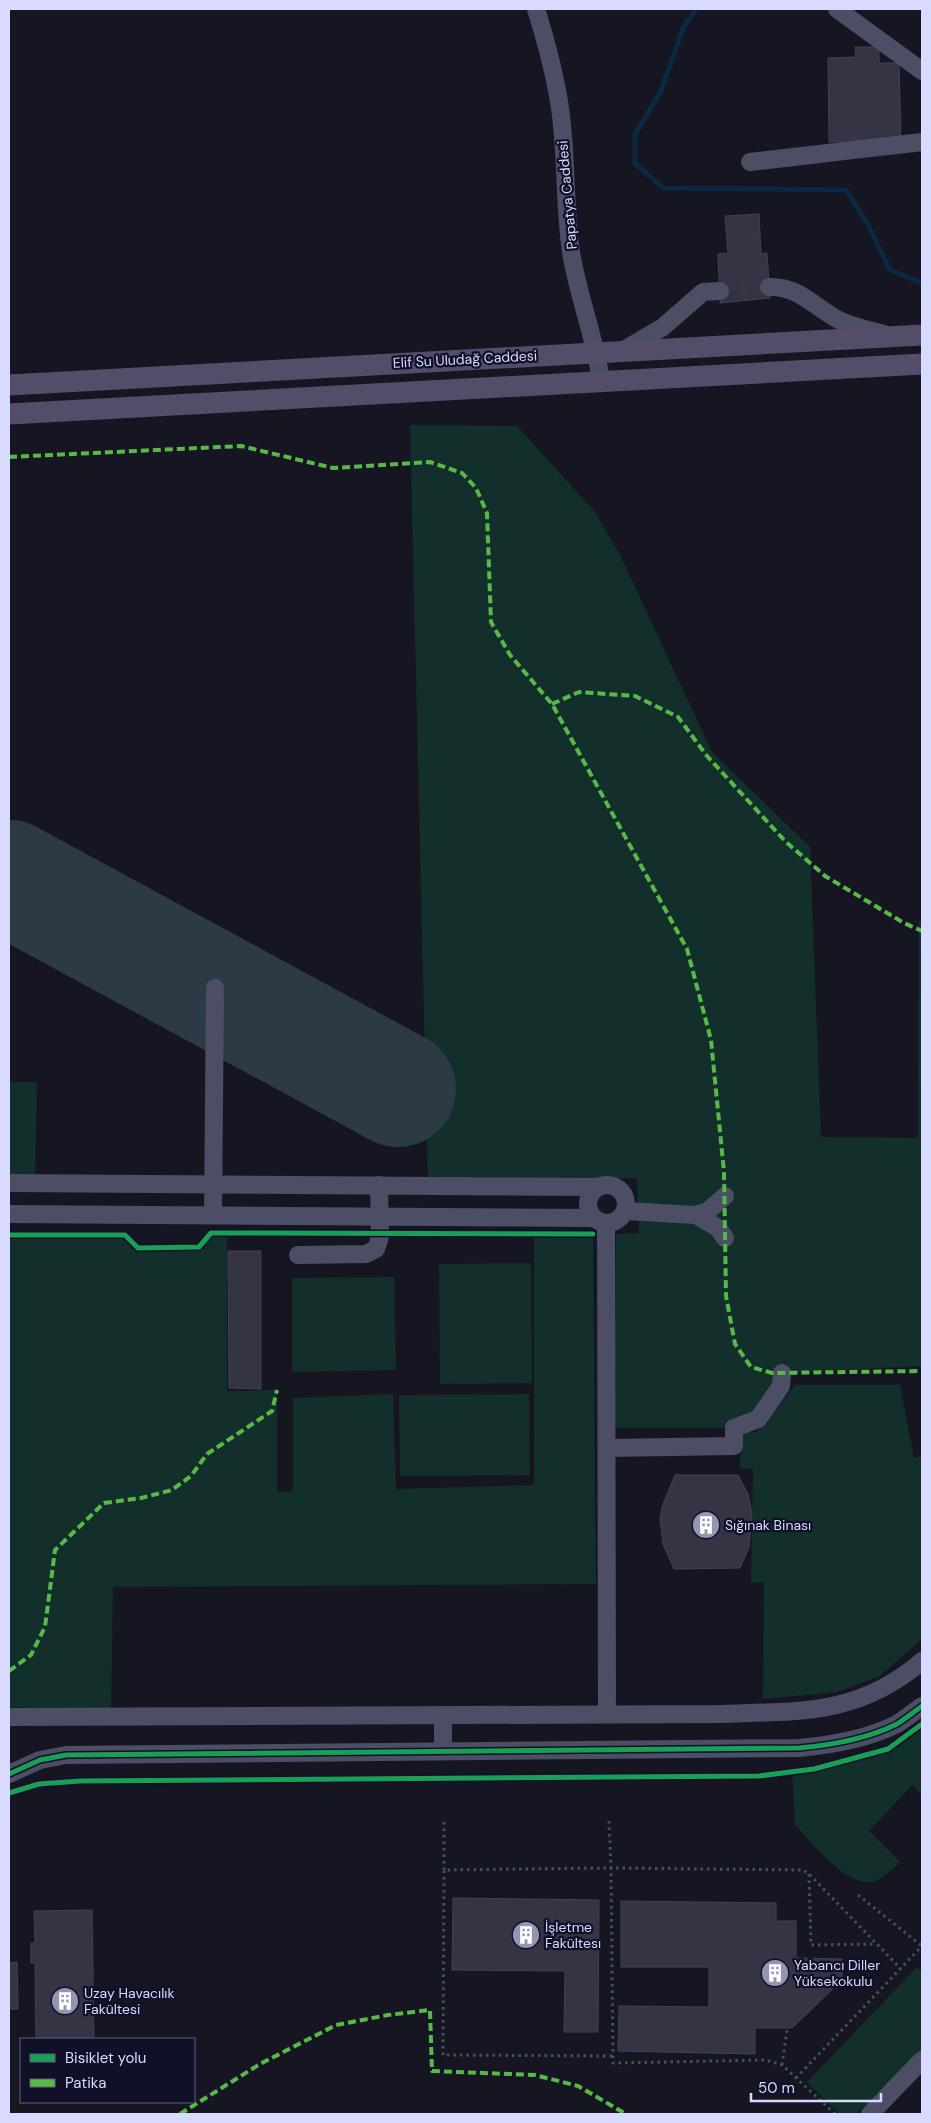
<svg xmlns="http://www.w3.org/2000/svg" width="931" height="2123" font-family="'DM Sans',sans-serif">
<style>
.green{fill:#132f2b}
.lines{fill:none;stroke-linecap:round;stroke-linejoin:round}
.stream{stroke:#0b2944;stroke-width:5}
.runway{stroke:#2c3a46;stroke-width:116}
.building{fill:#343445;stroke:#414157}
.minor-tunnel{stroke:#334;stroke-width:18;stroke-dasharray:18 9;stroke-linecap:butt}
.path{stroke:#42525d;stroke-width:3;stroke-dasharray:2.5 4;stroke-linecap:butt}
.minor{stroke:#4b4e64;stroke-width:18}
.major{stroke:#534d6a;stroke-width:21}
.quiet{stroke:#58b947;stroke-width:4;stroke-dasharray:8 4;stroke-linecap:butt}
.cycleway-casing{stroke:#101029;stroke-width:8}
.cycleway{stroke:#1a9f57;stroke-width:5}
.labels{text-anchor:middle;stroke-width:4.5;stroke-linejoin:round;paint-order:stroke}
.street-label{font-size:14px;fill:#d8daff;stroke:#101029}
.poi-label{font-size:14px;fill:#d8daff;stroke:#101029;text-anchor:start}
</style>
<rect width="100%" height="100%" fill="#161623"/>
<g class="green">
<path d="M410,425L517,426L595,512L621,557L712,752L810,847L821,1137L918,1138L919,921L922,922V1366L782,1373L759,1412L734,1428H614L616,1234L639,1233L637,1178L428,1186Z"/>
<path d="M9,1082H37L35,1177H9Z"/>
<path d="M211,1233H227V1391L277,1390V1492L293,1491V1398L393,1394L396,1489L534,1485V1233L593,1234L596,1584L113,1587L111,1710L9,1707V1235H125L138,1248L199,1247Z"/>
<path d="M531,1263L532,1383L440,1384L439,1264Z"/>
<path d="M394,1277L396,1370L292,1372V1278Z"/>
<path d="M795,1385H900L914,1458L922,1456V1639L880,1676L837,1692L763,1699L764,1583L751,1582L753,1469L740,1468L741,1432H757Z"/>
<path d="M529,1394L530,1475L400,1476L399,1395Z"/>
<path d="M922,1726V1795L912,1785L869,1831L900,1862C893,1868 885,1877 875,1881C849,1891 812,1842 795,1825L792,1771L887,1747Z"/>
<path d="M917,1967L922,1972V2050L856,2114H840L807,2082Z"/>
</g>
<g class="lines">
<path class="stream" d="M696,9L684,26L660,93L635,134V163L663,188L846,190L867,223L890,270L922,283"/>
<path class="runway" d="M9,878L398,1089"/>
</g>
<g class="building">
<path d="M855,47H879V63H899L901,141L829,142L828,58L856,57Z"/>
<path d="M759,214L761,254L767,253L770,298L720,303L718,254L728,253L725,216Z"/>
<path d="M228,1251H261V1389L229,1388Z"/>
<path d="M675,1475H738L748,1494L752,1514L749,1547L740,1568L674,1569L663,1544L660,1519L662,1507Z"/>
<path d="M453,1898L599,1900L598,2032H564L565,1971L452,1970Z"/>
<path d="M621,1901L776,1903V1921H796V1958L842,1959V1980L792,2028H755V2054L618,2051L619,2006L709,2007V1967H621Z"/>
<path d="M92,1910L94,2039H36L35,1963H31V1943H35L34,1911Z"/>
<path d="M17,1962L18,2009H9V1963Z"/>
</g>
<g class="lines">
<path class="minor-tunnel" d="M720,291L769,287"/>
<g class="path">
<path d="M609,1821L611,1868L444,1870L443,2055L613,2056"/>
<path d="M444,1870V1822"/>
<path d="M809,1874L811,1945L876,1944"/>
<path d="M858,1895L922,1946"/>
<path d="M782,2065L787,2030"/>
<path d="M796,2078L922,1946"/>
<path d="M835,2114L782,2065L766,2060L613,2063L611,1868L803,1870L809,1874L901,1969"/>
</g>
<g class="minor">
<path d="M536,9C546,41 555,74 560,108C567,156 564,204 571,252C578,296 595,337 601,381"/>
<path d="M837,9L922,71"/>
<path d="M750,162L922,142"/>
<path d="M769,287C799,286 814,307 839,320C853,327 869,330 884,334"/>
<path d="M624,350L663,327L703,292L720,291"/>
<path d="M9,1183L597,1187"/>
<circle cx="607" cy="1204" r="19"/>
<path d="M625,1211L696,1215L708,1211L725,1196"/>
<path d="M9,1214L594,1218"/>
<path d="M213,1215L215,988"/>
<path d="M696,1215L718,1228L725,1238"/>
<path d="M606,1223L607,1714"/>
<path d="M298,1255L366,1254L376,1249L380,1237L379,1185"/>
<path d="M607,1448L734,1446V1428L758,1419L781,1386L782,1373"/>
<path d="M443,1715V1751"/>
<path d="M9,1717L716,1714C796,1711 857,1717 922,1661"/>
<path d="M9,1774L40,1760L66,1755L799,1748C832,1745 867,1739 897,1724C905,1719 914,1712 922,1706"/>
<path d="M870,2114L922,2060"/>
</g>
<g class="major">
<path d="M9,385L922,335"/>
<path d="M9,414L922,364"/>
</g>
<g class="quiet">
<path d="M9,457L241,446L333,468L430,462L462,473L476,488L487,513L491,622L510,655L552,704L687,949L711,1040L724,1172L726,1296L735,1344L751,1367L772,1373L922,1371"/>
<path d="M552,704L579,692L635,696L678,717L707,756L785,841L825,876L904,923L922,931"/>
<path d="M9,1671L31,1655L45,1627L55,1550L104,1503L141,1498L172,1490L191,1476L207,1454L272,1411L277,1390"/>
<path d="M180,2114L260,2064L336,2025L388,2015L430,2010L432,2071L535,2075L578,2086L626,2114"/>
</g>
<defs>
<g id="cycleway">
<path d="M9,1235H125L138,1248L199,1247L211,1233L593,1234"/>
<path d="M9,1774L40,1760L66,1755L799,1748C832,1745 867,1739 897,1724C905,1719 914,1712 922,1706"/>
<path d="M9,1793L39,1784L80,1781L759,1776L814,1769L888,1749L922,1724"/>
</g>
</defs>
<use href="#cycleway" class="cycleway-casing"/>
<use href="#cycleway" class="cycleway"/>
</g>
<defs>
<symbol id="building-disc" viewBox="-11 -11 22 22"><circle r="9.5" fill="#9495b2" stroke="#101029"/><path d="M-4-6H4V6H1V3H-1V6H-4ZM-2.5-4.3h1.7v1.8h-1.7ZM.8-4.3h1.7v1.8H.8ZM-2.5-1h1.7V.8h-1.7ZM.8-1h1.7V.8H.8Z" fill="#fff"/></symbol>
</defs>
<g fill-rule="evenodd">
<use href="#building-disc" x="690" y="1509" width="32" height="32"/>
<use href="#building-disc" x="510" y="1919" width="32" height="32"/>
<use href="#building-disc" x="759" y="1957" width="32" height="32"/>
<use href="#building-disc" x="49" y="1985" width="32" height="32"/>
</g>
<g class="labels">
<g class="street-label">
<text transform="translate(567 195) rotate(-95)" y="5">Papatya Caddesi</text>
<text transform="translate(465 359) rotate(-3)" y="5">Elif Su Uludağ Caddesi</text>
</g>
<g class="poi-label">
<text x="725" y="1530">Sığınak Binası</text>
<text x="545" y="1932">İşletme<tspan x="545" dy="16">Fakültesı</tspan></text>
<text x="794" y="1970">Yabancı Diller<tspan x="794" dy="16">Yüksekokulu</tspan></text>
<text x="84" y="1998">Uzay Havacılık<tspan x="84" dy="16">Fakültesi</tspan></text>
</g>
</g>
<rect width="931" height="2123" fill="none" stroke="#d8daff" stroke-width="20"/>
<rect x="20" y="2038" width="175" height="65" fill="#101029" stroke="#60617f"/>
<rect x="30" y="2054" width="25" height="8" fill="#1a9f57" stroke="#60617f"/>
<text x="65" y="2063" font-size="15" fill="#d8daff">Bisiklet yolu</text>
<rect x="30" y="2079" width="25" height="8" fill="#58b947" stroke="#60617f"/>
<text x="65" y="2088" font-size="15" fill="#d8daff">Patika</text>
<path d="M751 2093v8h130v-8" fill="none" stroke="#d8daff" stroke-width="2.5"/>
<text x="758" y="2093" font-size="15" fill="#d8daff" stroke="#101029" stroke-width="4" paint-order="stroke">50 m</text>
</svg>
